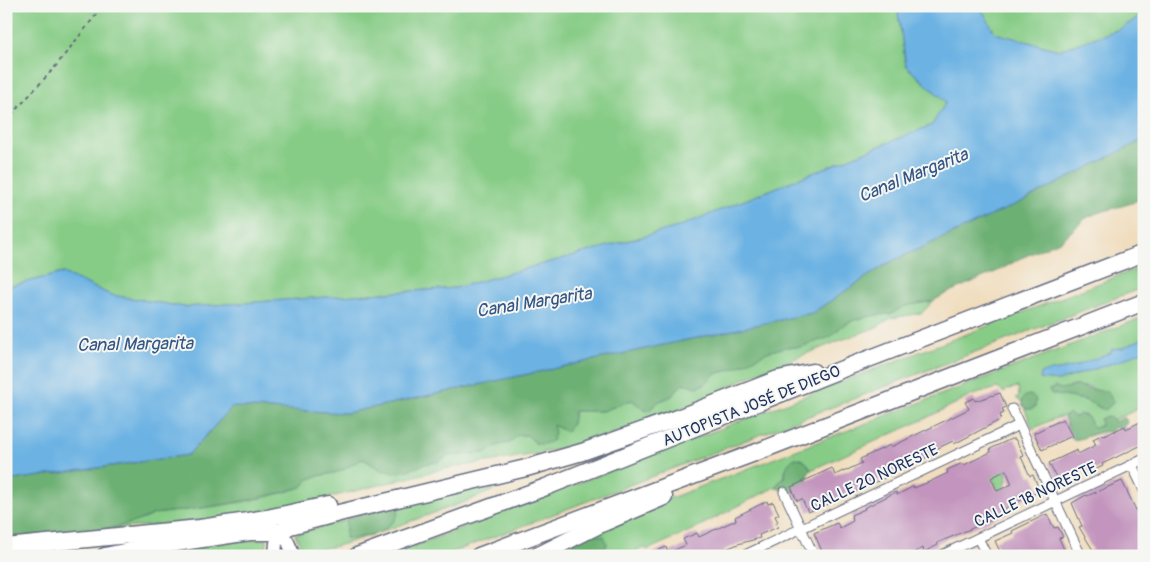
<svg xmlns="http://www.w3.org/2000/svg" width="1150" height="562" font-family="Pangolin,sans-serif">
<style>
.green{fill:#87cc86;stroke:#517e72;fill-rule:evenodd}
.forest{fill:#6db073;stroke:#447068}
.water{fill:#6cb2e3;stroke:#4470a0}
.building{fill:#c395be;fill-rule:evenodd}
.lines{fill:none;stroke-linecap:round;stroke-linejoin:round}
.minor-casing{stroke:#666c7f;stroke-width:11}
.secondary-casing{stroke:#666c7f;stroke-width:15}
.motorway-casing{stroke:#666c7f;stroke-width:19}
.path{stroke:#666c7f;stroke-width:2;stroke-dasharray:4 4;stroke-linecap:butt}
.minor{stroke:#fff;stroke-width:9}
.secondary{stroke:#fff;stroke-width:12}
.motorway{stroke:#fff;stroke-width:16}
.labels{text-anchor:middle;stroke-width:4;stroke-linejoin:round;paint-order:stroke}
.street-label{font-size:16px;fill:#1b2f5e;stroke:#f6f6f2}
.water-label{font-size:18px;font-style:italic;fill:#335686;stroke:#f6f6f2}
</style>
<rect width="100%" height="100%" fill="#f6f6f2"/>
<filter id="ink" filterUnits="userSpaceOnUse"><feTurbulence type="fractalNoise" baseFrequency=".02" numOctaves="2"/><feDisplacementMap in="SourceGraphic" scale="10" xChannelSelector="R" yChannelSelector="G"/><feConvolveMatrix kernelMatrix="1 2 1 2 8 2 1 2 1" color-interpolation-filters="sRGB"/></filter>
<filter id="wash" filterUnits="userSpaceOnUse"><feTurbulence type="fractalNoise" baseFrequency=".0096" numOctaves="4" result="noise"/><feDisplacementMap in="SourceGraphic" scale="20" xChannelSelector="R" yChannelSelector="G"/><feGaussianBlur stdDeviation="1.12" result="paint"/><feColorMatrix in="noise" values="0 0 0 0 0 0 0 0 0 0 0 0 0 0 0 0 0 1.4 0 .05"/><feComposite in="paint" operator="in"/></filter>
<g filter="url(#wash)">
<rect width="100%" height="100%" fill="#f0ddbd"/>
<g class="green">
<path d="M6,6H897L906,66L946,102L932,125L678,227L455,288L185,307L111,295L63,273L6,287Z"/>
<path d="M980,6H1144V14L1120,29L1059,50L995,33Z"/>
<path d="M1144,266V287L523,526L442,556H388Z"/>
<path d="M933,301L922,313L891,318L877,327L841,340L741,380C729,389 715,393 703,402L594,440L563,448L537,454L443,469L319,500L227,518L84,532L144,519L154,514C203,508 252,503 299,488C304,487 305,481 310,479C319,474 331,475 340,471C349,468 354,461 363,459L371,463L409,470L424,464L438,462L447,456L484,453L499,445L510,443L518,435H527L536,444L553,425L567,432L572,423L574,411H603L632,400L643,409L648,411L658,402L672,396L683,383L697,387L705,384L715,374L736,368L767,352L786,347H800L830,337L842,326L854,320L876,315L890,314L905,306Z"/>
<path d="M1144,317V338L1122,348H1116C1097,363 1065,369 1042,373L1040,379L1059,381L1119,361L1144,350V404L1139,405L1138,409L1114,420L1107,417C1103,422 1101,427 1093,428L1090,420L1084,415C1075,418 1076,415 1068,416C1057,416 1043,424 1033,429L1024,407L1026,409H1033L1035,407L1034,397L1029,395L1023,400V403L1016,398L1019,396L1018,387L1005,390V393L997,388L973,395L916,423L811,470L808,464L785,470V476L775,487L690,531L647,550L645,548L633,551L628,556H608L604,551L607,544L591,534L650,506ZM1074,386L1089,387L1101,392V409C1088,397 1068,398 1051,394L1055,387L1062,389Z"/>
<path d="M1019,458L1022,459L1015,467L1006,471L1007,480L1005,485L1006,488L999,492L990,472Z"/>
<path d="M524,473L523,478L465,502L372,535L337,546L304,552L295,534Z"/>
<path d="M267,539L266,556H134L232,541Z"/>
</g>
<g class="forest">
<path d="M1144,139V196L1132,203L1097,213L1086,218L1062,240L1021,258L1000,270L949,292L933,301L905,306L891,314L876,315L854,320L842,326L830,337L800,347H786L767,352L736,368L715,374L705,384L697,387L683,383L672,396L658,402L648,411L643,409L632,400L603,411H574L572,423L567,432L553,425L555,432L553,440C540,447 537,445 527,435H518L510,443L499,445L484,453L447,456L438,462L424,464L409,470L394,473L381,470L363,459C354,462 349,468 340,471C331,475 319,474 310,479C305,481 304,487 298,488C252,502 203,508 154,514C116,533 71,533 29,536C21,537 14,540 6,540V481L188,455L232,407L347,413L812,313L888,263L1021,202Z"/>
<path d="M1074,386C1084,387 1099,392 1107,391L1113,401L1112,404L1105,410L1085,400L1051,394L1049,390L1055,387L1062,389Z"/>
<circle cx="1029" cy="402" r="7"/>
<path d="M1069,413L1075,418L1080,414L1088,417L1093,428L1101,426L1100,419L1104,417L1112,418L1115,422L1123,418L1126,419L1127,423L1120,429L1115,427L1111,432C1098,430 1086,439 1073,440L1064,417Z"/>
<path d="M795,458C805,458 807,463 811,470L808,474L806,482L794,493L789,494L775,487L785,476C785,468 788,462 795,458Z"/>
<path d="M396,505L398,507V514L394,521L380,533L351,539L345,538L347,518Z"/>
<path d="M591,534L604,536L607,544L604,551L608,556H544Z"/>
</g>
<g class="water">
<path d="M897,6H980L995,33L1059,50L1120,29L1144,14V139L1021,202L888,263L812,313L347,413L232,407L188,455L6,481V287L63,273L111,295L185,307L455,288L678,227L932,125L946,102L906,66Z"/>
<path d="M1144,338V350L1119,361L1058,381L1040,379L1041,373L1070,368L1110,353L1112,349L1122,348Z"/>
</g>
<g id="blocks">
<g class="building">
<path d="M1000,393L1006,407L1002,409L1004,413L1000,415L1001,419L998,421L954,444L953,441L936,449L937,452L905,468L904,466L886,474L887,477L822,507L808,512L802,499L797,501L791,487L832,468L835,475L843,471V472L862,463L860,459L890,445L891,447L969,409L965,402L974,398L975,401Z"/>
<path d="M1063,419L1072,436L1042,450L1034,433Z"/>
<path d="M1144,420V444L1102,464L1103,466L1088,473L1085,467L1059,479L1055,475L1049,463L1077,450L1078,454L1096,445L1093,439L1103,434L1104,436L1125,426L1126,429Z"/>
<path d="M1011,439H1015L1024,456L1021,457L1030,476L1033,475L1040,491L1005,508L1008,513L937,543L938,545L924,552L923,548L907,556H824L814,533L837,523L840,528L853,521L851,515L865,509L864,508L896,492L897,495L914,486V488L929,482L948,473L947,470L963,463L964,465L991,452L990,449ZM1006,470L1012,484L997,491L991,478Z"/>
<path d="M1122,481L1136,510L1139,509L1144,519V556H1087L1086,553L1093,550L1079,527L1082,526L1072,503L1086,495L1087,496Z"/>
<path d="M767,501L768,504L773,502L779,514L775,516L778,522L776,523L778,527L759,535L760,538L738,544L724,550L726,554L721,556H646L666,547L668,553L686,545L683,539L697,533L699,537L736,520L735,517Z"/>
<path d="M1047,514L1054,528L1058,527L1063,537L1059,538L1067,556H1044L1042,552L1032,556H1002L995,541L1013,533L1012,531Z"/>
</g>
</g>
</g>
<g filter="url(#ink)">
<use href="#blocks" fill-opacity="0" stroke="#666c7f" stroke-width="1"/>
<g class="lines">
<defs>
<g id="minor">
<path d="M1012,409L1081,556"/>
<path d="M1132,465L1144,490"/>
<path d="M784,492L814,556"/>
<path d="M978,538L987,556"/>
<path d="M743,556L1019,425"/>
<path d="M940,556L1144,459"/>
</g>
<g id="secondary">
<path d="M280,532L288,542L294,556"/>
<path d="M275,556L276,543L280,532"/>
</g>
<g id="motorway">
<path d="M6,547L200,528L267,518L328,505"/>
<path d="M105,556L148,547L250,532H280L290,526L343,512L526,468L582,452L680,417L778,379L813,372"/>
<path d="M357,556L546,487L850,366L1144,253"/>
<path d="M479,556L757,452L1144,302"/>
<path d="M537,556L599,525L664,497"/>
</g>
</defs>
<use href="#minor" class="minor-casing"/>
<use href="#secondary" class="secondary-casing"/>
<use href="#motorway" class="motorway-casing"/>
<path class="path" d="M6,121L55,67L103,6"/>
<use href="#minor" class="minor"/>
<use href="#secondary" class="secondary"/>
<use href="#motorway" class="motorway"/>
</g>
</g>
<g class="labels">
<g class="street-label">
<text transform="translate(751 405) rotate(-22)" y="6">AUTOPISTA JOSÉ DE DIEGO</text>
<text transform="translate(874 477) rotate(-25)" y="6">CALLE 20 NORESTE</text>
<text transform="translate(1035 494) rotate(-25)" y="6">CALLE 18 NORESTE</text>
</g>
<g class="water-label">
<text transform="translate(913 175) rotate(-22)" y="6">Canal Margarita</text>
<text transform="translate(534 302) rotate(-9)" y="6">Canal Margarita</text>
<text transform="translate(135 344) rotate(-1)" y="6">Canal Margarita</text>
</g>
</g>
<rect width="1150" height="562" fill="none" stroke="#f6f6f2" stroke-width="25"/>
</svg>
